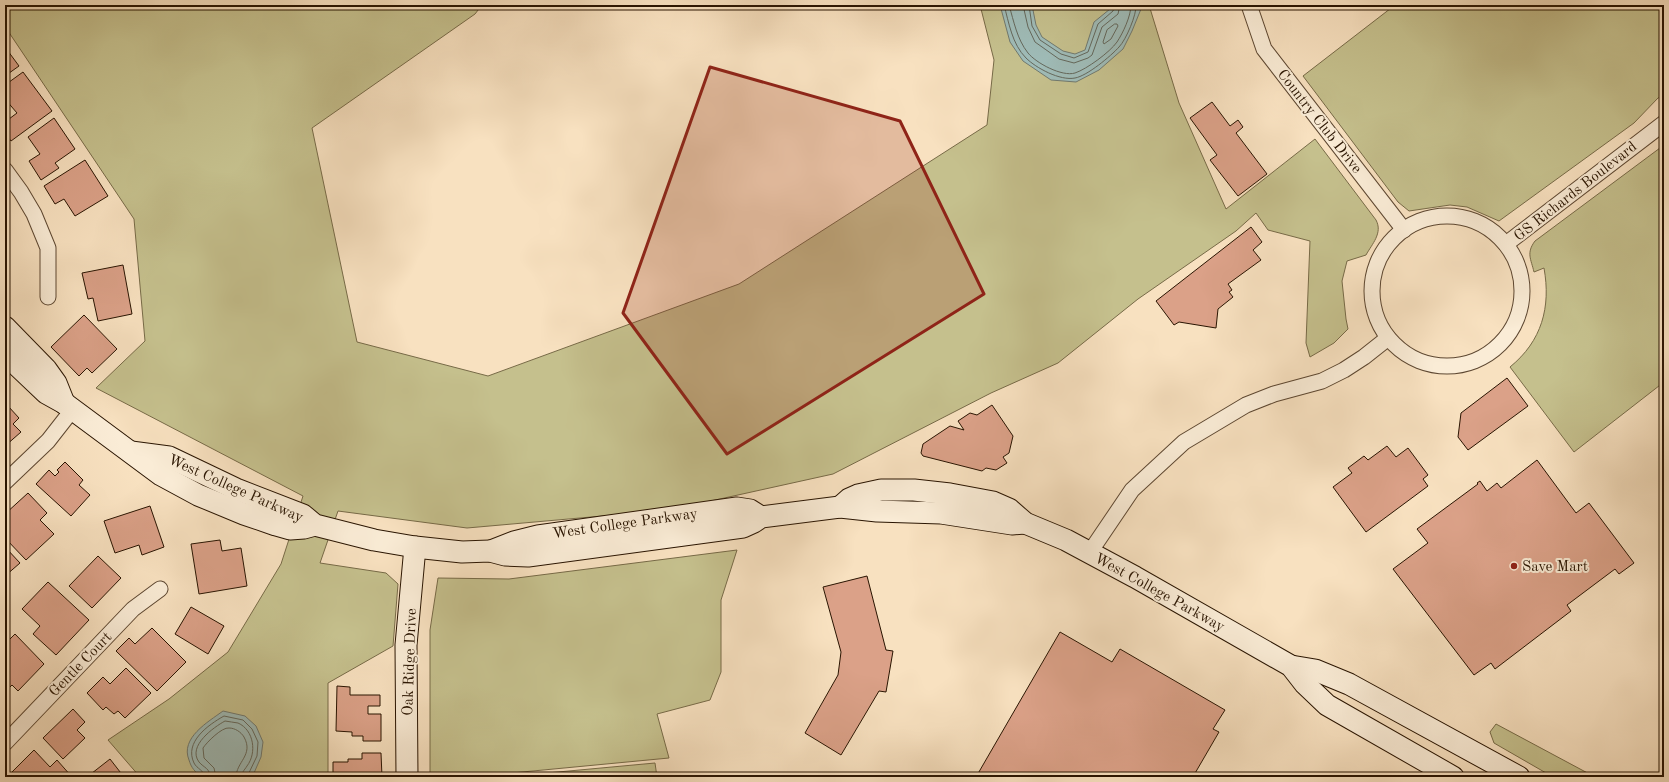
<svg xmlns="http://www.w3.org/2000/svg" width="1669" height="782" font-family="'Old Standard TT',serif">
<style>
.green{fill:#c5c08d;stroke:#776a47}
.water{fill:#9fbcb8;stroke:#70796f}
.lines{fill:none;stroke-linecap:round;stroke-linejoin:round}
.shore{stroke:#64685c;stroke-width:1}
.building{fill:#dba188;stroke:#291401}
.street-casing{stroke:#5d4731;stroke-width:17}
.secondary-casing{stroke:#291401;stroke-width:23}
.street{stroke:#faecd6;stroke-width:15}
.secondary{stroke:#faecd6;stroke-width:21}
.marked{fill:#8f2418;fill-opacity:0.2;stroke:#8f2418;stroke-width:3;stroke-linejoin:round}
.poi-dot{fill:#8f2418;stroke:#faecd6;stroke-width:1.5}
.labels{text-anchor:middle;stroke-width:4;stroke-linejoin:round;paint-order:stroke}
.street-label{font-size:15px;fill:#291401;stroke:#faecd6}
.poi-label{font-size:15px;fill:#291401;stroke:#faecd6;text-anchor:start}
</style>
<rect width="100%" height="100%" fill="#f8e1c0"/>
<filter id="stains"><feTurbulence type="fractalNoise" baseFrequency=".005" numOctaves="4"/><feColorMatrix values="0 0 0 0 .2 0 0 0 0 .09 0 0 0 0 .02 0 0 0 .5 -.17"/></filter>
<radialGradient id="worn" r=".72"><stop offset=".6" stop-color="#630" stop-opacity="0"/><stop offset="1" stop-color="#630" stop-opacity=".3"/></radialGradient>
<g class="green">
<path d="M5,5H482L475,14L312,128L357,342L488,376L739,284L987,125L994,60L980,5H1149L1179,103L1226,209L1315,139L1376,220C1383,233 1372,244 1366,255L1347,261L1342,281L1346,319L1348,329L1334,343L1310,357L1306,343L1310,241L1268,230L1256,213L1236,231L1138,299L1058,363L991,393L833,474L670,510L467,528L338,511L320,563L386,573L398,584L393,646L328,683V777H140L108,740L169,699L228,652L281,564L303,496L96,388L145,341L134,219L8,31L5,24Z"/>
<path d="M1395,5H1664V95L1658,98L1634,123L1499,221L1467,207L1450,205L1409,211L1398,202L1303,76Z"/>
<path d="M1664,145V382L1574,452L1510,367C1542,341 1551,307 1544,268L1534,272C1531,259 1526,253 1535,241Z"/>
<path d="M737,550L721,600V672L710,700L657,714L669,758L470,777H430V630L438,578L509,579Z"/>
<path d="M1496,724L1595,777H1553L1494,743L1490,732Z"/>
<path d="M655,763L657,777H504Z"/>
</g>
<g class="water">
<path d="M1000,5H1032L1036,25L1042,37L1063,51L1075,54L1085,50L1094,22L1110,9L1111,5H1139L1141,9L1132,31L1123,49L1099,70L1076,82L1051,80L1023,61L1010,42Z"/>
<path d="M223,711L245,716L256,726L263,742L261,757L254,773L248,777C240,777 208,779 202,776C195,773 191,767 189,760C180,738 208,722 223,711Z"/>
</g>
<g class="lines">
<g class="shore">
<path d="M1004,5C1009,23 1012,44 1026,58C1036,68 1060,81 1075,78C1087,76 1111,56 1119,47C1126,40 1137,14 1136,5"/>
<path d="M1009,5C1014,22 1017,39 1028,53C1036,63 1062,77 1075,73C1087,69 1110,52 1117,42C1123,33 1131,16 1131,5"/>
<path d="M1023,5L1028,27L1035,42L1059,59L1074,63L1088,58L1092,55L1102,27L1118,14L1120,5"/>
<path d="M1029,5L1032,26L1040,40L1061,54L1074,58L1088,52L1098,24L1113,11L1115,5"/>
<path d="M1115,24H1117L1118,26L1111,39L1104,44L1103,42L1107,30Z"/>
<path d="M205,777C204,770 197,769 194,763C184,742 208,725 224,716L243,720L252,729L258,742L257,756L247,777"/>
<path d="M210,777C210,768 204,768 199,762C187,746 214,727 225,721C229,722 234,722 238,723C254,730 257,753 247,766C244,771 242,771 242,777"/>
<path d="M216,777L214,768L204,758L203,748C207,742 222,727 229,728C235,728 241,732 244,737C254,755 236,762 236,777"/>
</g>
</g>
<g class="building">
<path d="M5,47L19,66L5,76Z"/>
<path d="M23,72L52,111L11,141L5,133V122L17,113L5,99V85Z"/>
<path d="M1212,102L1230,126L1238,120L1243,127L1236,133L1267,174L1238,196L1210,160L1217,155L1190,118Z"/>
<path d="M54,118L75,149L55,163L59,168L41,180L29,161L40,154L28,137Z"/>
<path d="M85,160L108,196L75,216L64,199L55,204L44,186Z"/>
<path d="M1251,227L1262,242L1253,250L1261,260L1228,284L1232,290L1229,292L1233,297L1218,309L1216,328L1179,322L1174,325L1156,301Z"/>
<path d="M123,265L132,314L98,321L93,298L88,299L82,273Z"/>
<path d="M84,315L117,349L92,373L87,368L79,376L51,347Z"/>
<path d="M1507,378L1528,406L1468,450L1458,437L1461,413Z"/>
<path d="M992,405L1013,436L1009,453L1003,457L1007,463L996,470L986,468L982,471L923,456L921,453L923,444L950,426L964,430L958,421L970,413L977,415Z"/>
<path d="M8,406L19,418L13,424L21,432L5,446V409Z"/>
<path d="M1387,446L1396,457L1408,448L1428,475L1423,479L1428,486L1366,532L1333,487L1352,473L1348,468L1364,456L1368,460Z"/>
<path d="M1537,460L1576,513L1589,503L1634,563L1619,574L1615,569L1567,605L1571,611L1495,669L1491,663L1474,675L1393,569L1428,543L1417,529L1478,484L1477,483L1480,481L1487,491L1497,483L1501,488Z"/>
<path d="M65,462L83,480L79,485L90,495L71,516L36,484L49,470L55,476L59,472L57,470Z"/>
<path d="M28,493L47,513L40,520L54,534L26,560L5,538V514Z"/>
<path d="M150,506L164,547L142,555L139,545L115,553L104,521Z"/>
<path d="M220,540L222,551L241,548L247,586L199,594L191,544Z"/>
<path d="M5,547L20,563L5,576Z"/>
<path d="M98,556L121,578L92,608L69,586Z"/>
<path d="M867,576L886,650L893,651L886,692L879,691L841,755L805,733L838,675L841,652L823,587Z"/>
<path d="M48,582L89,620L56,655L33,634L40,626L22,609Z"/>
<path d="M191,607L224,626L208,654L175,634Z"/>
<path d="M152,628L186,662L157,691L116,651L129,638L135,644Z"/>
<path d="M1060,632L1112,662L1120,649L1225,710L1213,729L1219,732L1194,775L1198,777H976Z"/>
<path d="M15,634L44,664L18,691L12,685L5,692V644Z"/>
<path d="M126,668L151,693L125,718L118,711L114,714L106,707L103,710L87,693L103,677L110,684Z"/>
<path d="M337,686L350,687V695H380V706H368V714H381V741H363V736H352V732L336,731Z"/>
<path d="M73,709L85,722L77,730L85,738L63,759L43,738Z"/>
<path d="M34,750L50,767L57,760L72,777H7Z"/>
<path d="M362,753H381L382,777H333V762H348V759H362Z"/>
<path d="M110,759L124,777H87Z"/>
</g>
<g class="lines">
<defs>
<g id="street">
<path d="M1249,5L1264,49L1404,230"/>
<path d="M5,170L21,192L34,214L48,248V297"/>
<circle cx="1447" cy="291" r="75"/>
<path d="M1506,244L1664,123"/>
<path d="M5,482L48,441L73,409"/>
<path d="M1090,552L1132,490L1184,442L1246,405L1274,394L1322,381L1344,370L1364,357L1388,338"/>
<path d="M5,743L133,609L160,589"/>
</g>
<g id="secondary">
<path d="M5,327L46,369L56,383L64,403"/>
<path d="M5,354L46,393L64,403L161,475L198,495L244,514L276,525L290,529L304,528L315,525"/>
<path d="M131,452L169,457L236,489L303,515L315,525L374,540L415,547L462,552L490,551L505,555L528,556L743,527L754,522L761,517L840,507L877,511L941,513L1012,524L1025,523"/>
<path d="M840,507L849,499L858,495L881,490H914L950,494L993,502L1009,509L1025,523L1066,540L1135,577L1291,666L1305,684L1327,705L1453,777"/>
<path d="M491,551L514,542L538,536L737,508L750,510L761,517"/>
<path d="M1291,666L1315,670L1349,684L1519,777"/>
<path d="M407,777L406,645L415,547"/>
</g>
</defs>
<use href="#street" class="street-casing"/>
<use href="#secondary" class="secondary-casing"/>
<use href="#street" class="street"/>
<use href="#secondary" class="secondary"/>
</g>
<path class="marked" d="M710,67L900,121L984,294L727,454L623,313Z"/>
<circle class="poi-dot" cx="1514" cy="566" r="4"/>
<g class="labels">
<g class="street-label">
<text transform="translate(1320 121) rotate(52)" y="5">Country Club Drive</text>
<text transform="translate(1575 191) rotate(-38)" y="5">GS Richards Boulevard</text>
<text transform="translate(236 488) rotate(24)" y="5">West College Parkway</text>
<text transform="translate(625 523) rotate(-8)" y="5">West College Parkway</text>
<text transform="translate(1160 592) rotate(29)" y="5">West College Parkway</text>
<text transform="translate(409 662) rotate(-88)" y="5">Oak Ridge Drive</text>
<text transform="translate(80 664) rotate(-46)" y="5">Gentle Court</text>
</g>
<g class="poi-label">
<text x="1522" y="571">Save Mart</text>
</g>
</g>
<rect width="1669" height="782" fill="none" stroke="#f8e1c0" stroke-width="20"/>
<rect x="6" y="6" width="1657" height="770" fill="none" stroke="#291401" stroke-width="2"/>
<rect x="10" y="10" width="1649" height="762" fill="none" stroke="#291401"/>
<rect width="100%" height="100%" filter="url(#stains)"/>
<rect width="100%" height="100%" fill="url(#worn)"/>
</svg>
